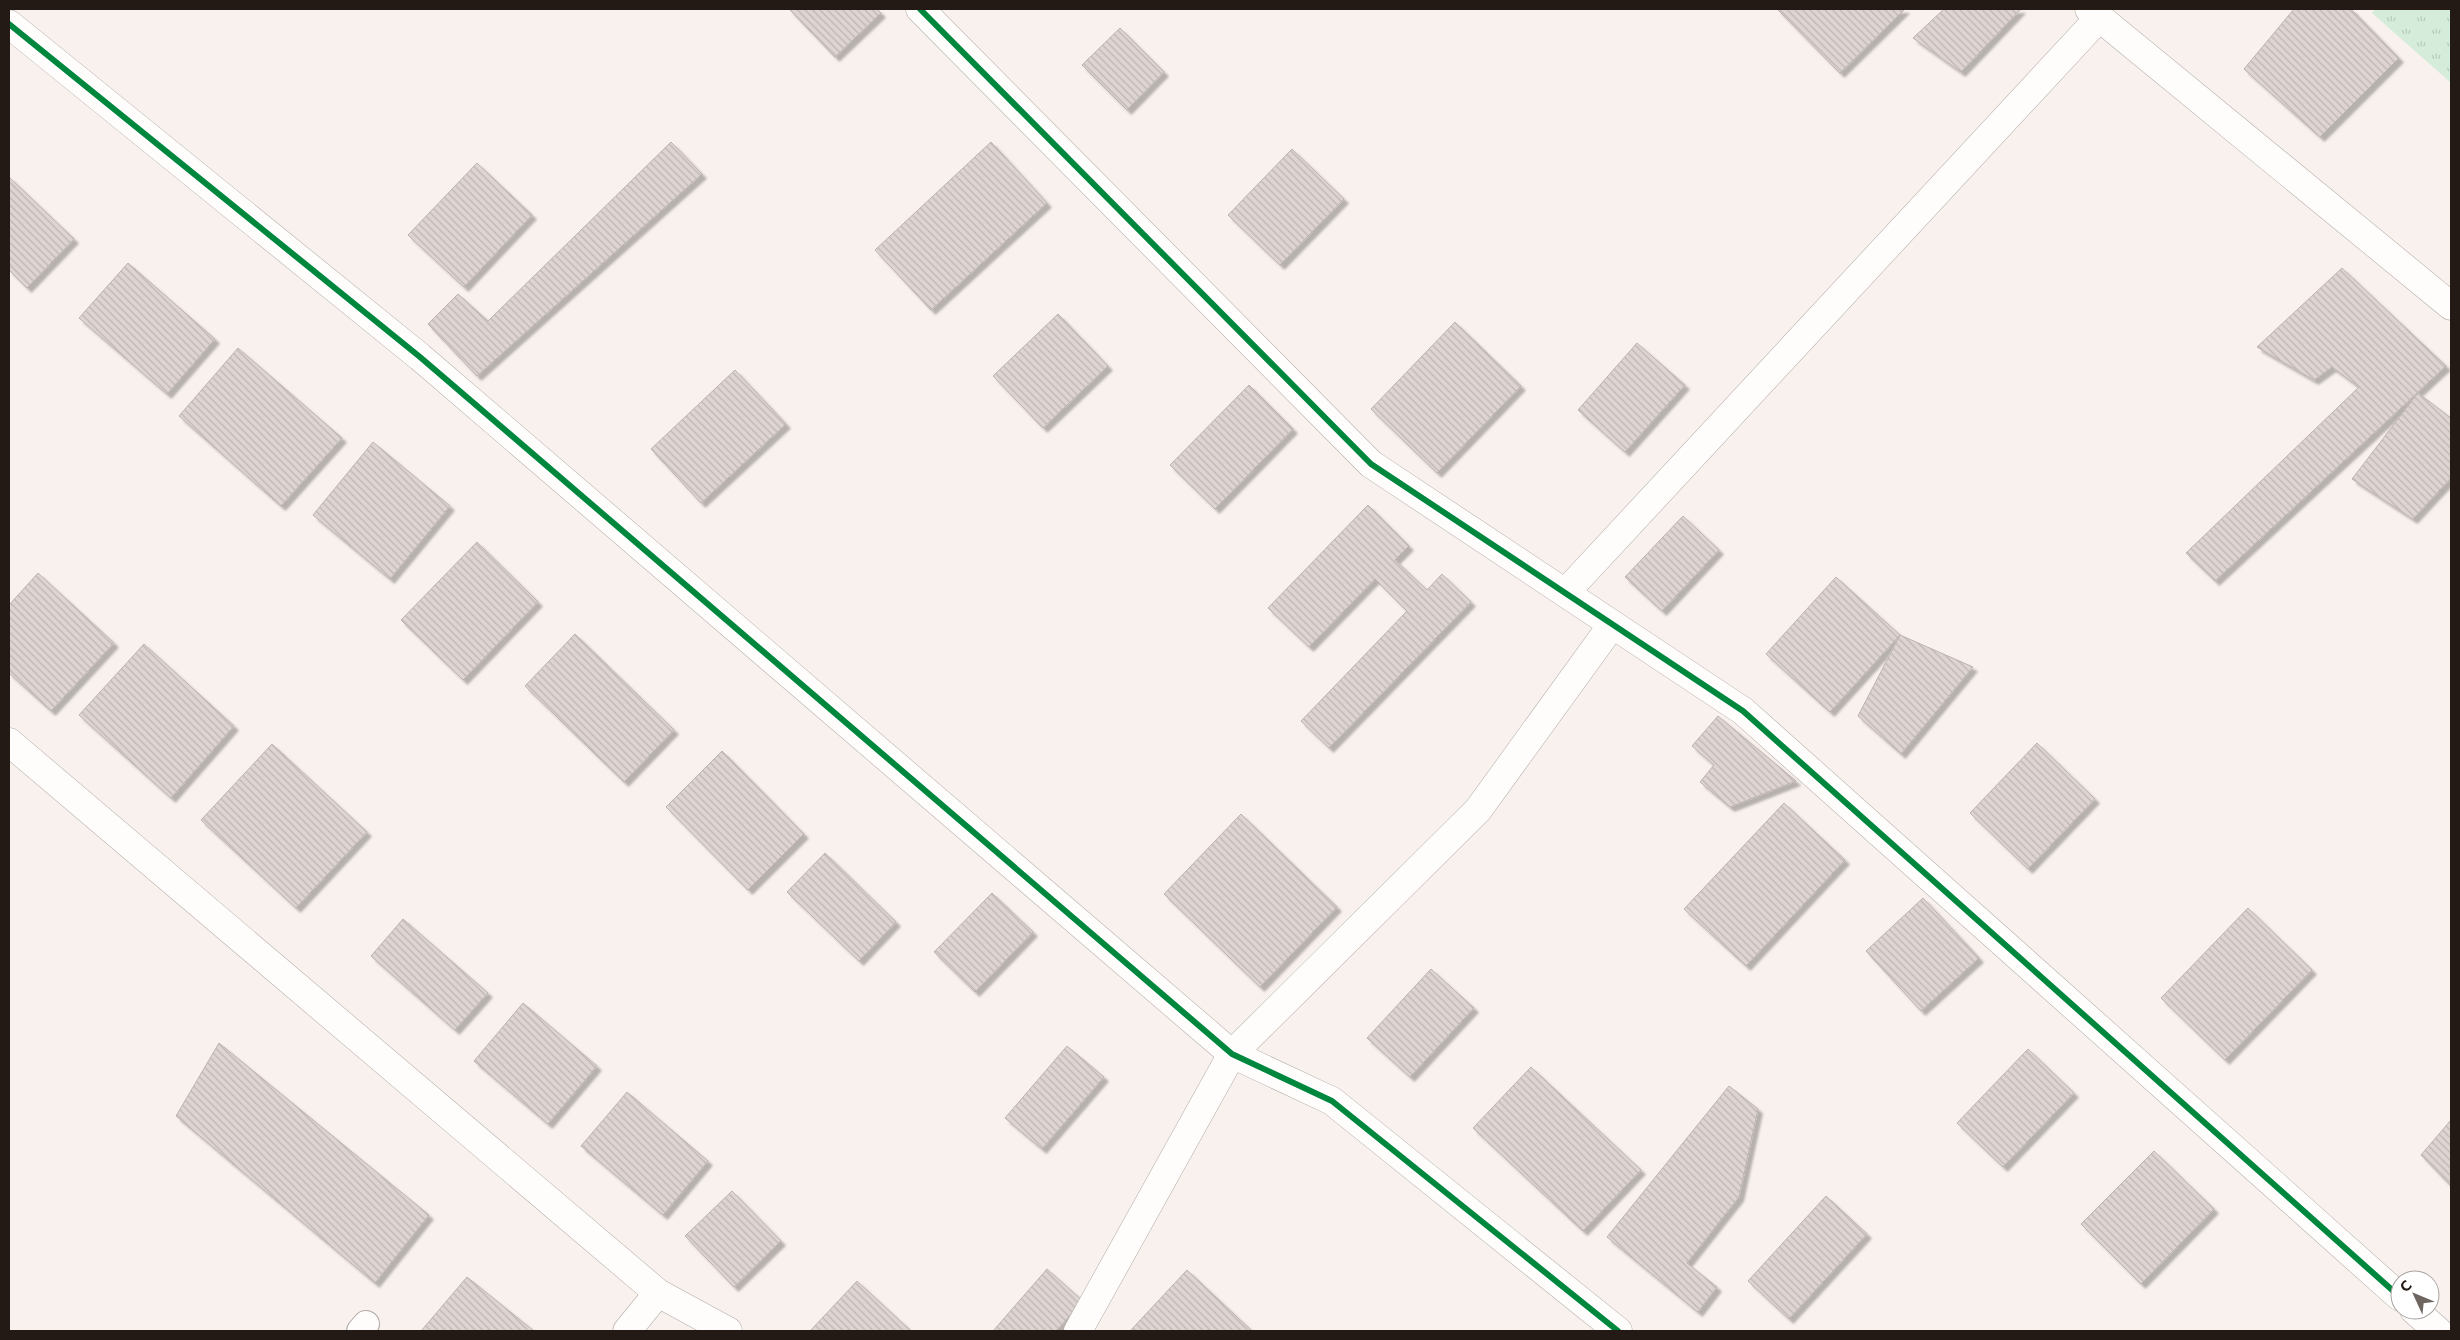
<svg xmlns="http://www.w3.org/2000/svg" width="2460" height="1340" font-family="Commissioner,sans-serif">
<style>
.grass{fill:url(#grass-tufts)}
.building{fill:url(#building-back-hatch);stroke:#bcb3b1;filter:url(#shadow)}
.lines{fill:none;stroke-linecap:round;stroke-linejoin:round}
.service-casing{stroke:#b3aba7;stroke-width:28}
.minor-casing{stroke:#b3aba7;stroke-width:29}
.service{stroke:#fefdfc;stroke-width:26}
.minor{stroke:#fefdfc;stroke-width:28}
.cycleway-casing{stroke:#fff;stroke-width:9}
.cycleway{stroke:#00873e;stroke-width:6}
</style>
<defs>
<pattern id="grass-tufts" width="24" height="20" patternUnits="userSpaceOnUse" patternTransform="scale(1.25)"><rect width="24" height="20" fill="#d6ecda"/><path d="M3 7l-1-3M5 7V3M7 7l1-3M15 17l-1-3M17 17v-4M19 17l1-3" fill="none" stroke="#b7caba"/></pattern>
<pattern id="building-back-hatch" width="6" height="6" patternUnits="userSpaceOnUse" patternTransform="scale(1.25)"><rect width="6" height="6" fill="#ded4d2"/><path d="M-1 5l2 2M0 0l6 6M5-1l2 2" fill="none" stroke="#beb5b4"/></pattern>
<filter id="shadow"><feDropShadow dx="4.5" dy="4.5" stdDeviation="1" flood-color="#0004"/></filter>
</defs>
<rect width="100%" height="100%" fill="#f9f1ed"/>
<path class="grass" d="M2375,9H2451V83L2372,13Z"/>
<g class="building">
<path d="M789,9H877L881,13L835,57Z"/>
<path d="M1777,9H1905L1840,73Z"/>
<path d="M1944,9H2021L1961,72L1913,38Z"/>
<path d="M2294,9H2351L2399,58L2320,137L2244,69Z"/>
<path d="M1120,28L1164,72L1127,110L1082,65Z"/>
<path d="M671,142L702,174L477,376L428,324L458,294L488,321Z"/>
<path d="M991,142L1047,203L931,310L875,250Z"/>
<path d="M1292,149L1344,199L1280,265L1228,215Z"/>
<path d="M477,163L532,215L464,287L408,235Z"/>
<path d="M9,177L74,239L27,288L9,270Z"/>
<path d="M128,263L215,339L167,394L79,318Z"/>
<path d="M2342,268L2446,366L2215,581L2186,553L2359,387L2332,367L2314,380L2257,347Z"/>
<path d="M1058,314L1108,366L1043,428L993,376Z"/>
<path d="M1455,322L1521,386L1437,473L1371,409Z"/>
<path d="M1637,343L1685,385L1625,452L1578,410Z"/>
<path d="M238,348L342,438L281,506L179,416Z"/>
<path d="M735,370L786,424L701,503L651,449Z"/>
<path d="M1249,385L1293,429L1215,509L1170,465Z"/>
<path d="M2418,393L2451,418V478L2413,519L2352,479Z"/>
<path d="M373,442L450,506L390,579L313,515Z"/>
<path d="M1368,505L1409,546L1395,560L1427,590L1442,574L1471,602L1329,748L1301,721L1407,611L1375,579L1309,647L1268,608Z"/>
<path d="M1683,516L1719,550L1662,611L1625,577Z"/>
<path d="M477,542L538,602L463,680L401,620Z"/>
<path d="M38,573L114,643L51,711L9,673V605Z"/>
<path d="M1836,577L1900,635L1830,712L1766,654Z"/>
<path d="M575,634L674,730L624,782L525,686Z"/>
<path d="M1900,635L1973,667L1901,754L1858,716Z"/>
<path d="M144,644L234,726L171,798L79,715Z"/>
<path d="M1718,716L1796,781L1730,807L1700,782L1714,765L1692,746Z"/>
<path d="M2037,743L2095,799L2028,869L1970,813Z"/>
<path d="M272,744L367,832L296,908L201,820Z"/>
<path d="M722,751L804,834L748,890L666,807Z"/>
<path d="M1784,803L1845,860L1746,966L1684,909Z"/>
<path d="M1241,814L1337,907L1260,987L1164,894Z"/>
<path d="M825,853L896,922L859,961L787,892Z"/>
<path d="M992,893L1033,932L975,992L934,952Z"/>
<path d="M1923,898L1979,958L1921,1011L1866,951Z"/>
<path d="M2248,908L2312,970L2225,1060L2161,998Z"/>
<path d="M403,919L488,993L455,1030L371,956Z"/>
<path d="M1431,969L1474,1008L1410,1077L1367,1038Z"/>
<path d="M523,1003L597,1066L548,1124L474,1061Z"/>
<path d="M219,1043L429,1215L375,1283L176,1116Z"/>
<path d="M1067,1046L1104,1077L1042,1149L1005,1118Z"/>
<path d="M2028,1049L2074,1093L2003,1167L1957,1123Z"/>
<path d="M1531,1067L1641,1170L1583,1231L1473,1128Z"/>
<path d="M1729,1086L1758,1109L1739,1197L1687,1263L1717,1287L1698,1312L1607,1237Z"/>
<path d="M627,1092L708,1161L663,1215L581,1146Z"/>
<path d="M2451,1120V1186L2421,1155Z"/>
<path d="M2154,1151L2214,1209L2141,1284L2081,1224Z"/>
<path d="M732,1191L781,1241L734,1287L685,1236Z"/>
<path d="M1826,1196L1867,1234L1789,1319L1748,1281Z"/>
<path d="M1047,1269L1083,1301L1056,1331H993Z"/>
<path d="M1187,1270L1252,1331H1130Z"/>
<path d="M467,1277L534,1331H421Z"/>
<path d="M857,1281L911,1331H810Z"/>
</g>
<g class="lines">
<defs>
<path id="service" d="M360,1331L366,1324"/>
<g id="minor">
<path d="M920,9L1371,464L1743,711L2400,1297"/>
<path d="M2089,9L2451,306"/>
<path d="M9,24L420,357L1232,1054L1332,1101L1618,1331"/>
<path d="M1565,593L2099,18"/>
<path d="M9,742L658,1293L728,1331"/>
<path d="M2414,1310L2438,1331"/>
<path d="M627,1331L658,1293"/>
<path d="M1078,1331L1232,1054L1478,810L1612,625"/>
</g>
</defs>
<use href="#service" class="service-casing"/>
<use href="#minor" class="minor-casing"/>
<use href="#service" class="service"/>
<use href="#minor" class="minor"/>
<defs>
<g id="cycleway">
<path d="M920,9L1371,464L1743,711L2400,1297"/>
<path d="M9,24L420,357L1232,1054L1332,1101L1618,1331"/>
</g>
</defs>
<use href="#cycleway" class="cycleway-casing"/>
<use href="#cycleway" class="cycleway"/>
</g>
<rect width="2460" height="1340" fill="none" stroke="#231a16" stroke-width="20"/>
<g transform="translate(2415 1295) rotate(314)"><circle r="24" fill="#ffffff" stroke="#a7a3a2"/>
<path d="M0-4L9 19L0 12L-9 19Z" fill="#6e6561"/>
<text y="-8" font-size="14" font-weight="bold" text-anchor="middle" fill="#231a16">С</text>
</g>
</svg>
